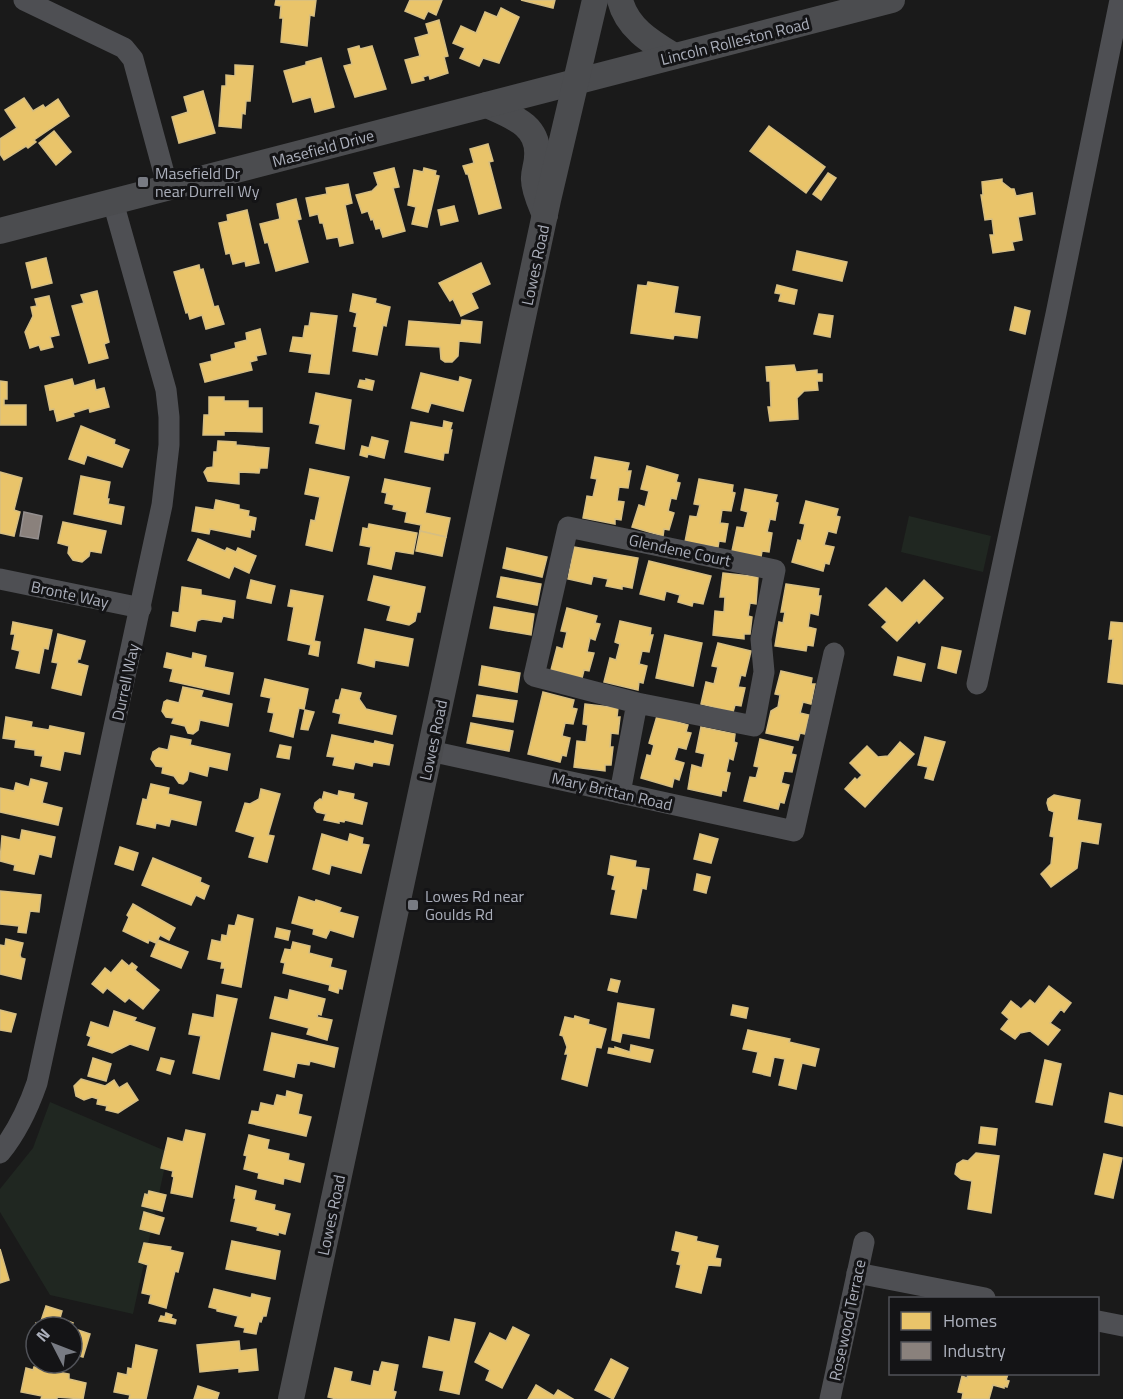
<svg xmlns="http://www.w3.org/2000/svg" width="1123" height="1399" font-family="'Titillium Web',sans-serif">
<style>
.green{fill:#202721}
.homes{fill:#e9c46a;stroke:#d6be82;stroke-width:1.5}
.industry{fill:#8a817c;stroke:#948f8f;stroke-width:1.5}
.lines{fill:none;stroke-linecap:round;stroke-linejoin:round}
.minor{stroke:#4e4f53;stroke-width:21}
.major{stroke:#4b4c4f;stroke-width:26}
.poi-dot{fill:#787b83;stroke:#141416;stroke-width:2}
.labels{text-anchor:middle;stroke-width:6;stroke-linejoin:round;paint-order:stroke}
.street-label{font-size:16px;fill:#abafbb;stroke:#141416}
.poi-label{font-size:16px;fill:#abafbb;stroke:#141416;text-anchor:start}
</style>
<rect width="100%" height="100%" fill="#1a1a1a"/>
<g class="green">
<path d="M909,516L991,536L983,572L901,552Z"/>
<path d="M50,1102L168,1152L133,1314L50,1295L0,1212V1189L33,1148Z"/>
</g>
<g class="homes">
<path d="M276,0H316L314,16L310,15L307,46L281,42L283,18H280L281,6L275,5Z"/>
<path d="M410,0H442L436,15L428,11L424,19L405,11Z"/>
<path d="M521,0H555L553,8Z"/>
<path d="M501,8L519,17L499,63L483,58L479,66L460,58L465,48L453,43L461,26L476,33L485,12L497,17Z"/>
<path d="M439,20L448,56L444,57L448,73L430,79L429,75L423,77L424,80L412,83L405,60L420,56L415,38L429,34L426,24Z"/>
<path d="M359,46L360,49L372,46L386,89L355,97L344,66L352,64L348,49Z"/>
<path d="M321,58L334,107L315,112L311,97L293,102L284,71L306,65V62Z"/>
<path d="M235,65L253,66L250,101H246L245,114L242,113L241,128L219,126L222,86H226V75L235,76Z"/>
<path d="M203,91L215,133L179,143L172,117L188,112L184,97Z"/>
<path d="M24,98L33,111L43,105L45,108L58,99L69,116L34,140L36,142L28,148L26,146L4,160L0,154V139L17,128L5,110Z"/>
<path d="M769,126L825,167L806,193L750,151Z"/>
<path d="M54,131L71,152L56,165L39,143Z"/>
<path d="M488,144L493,161L489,162L501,208L479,214L468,174H466L463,166L474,163L470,149Z"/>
<path d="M394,168L399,187L393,188L405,231L383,237L380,228L376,229L373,219L371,220L368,211L362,213L356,195L372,191L378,185L374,173Z"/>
<path d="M424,168L436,171L435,175L439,176L427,227L412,224L416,207L408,205L414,170L423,172Z"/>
<path d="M828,173L836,178L821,200L813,194Z"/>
<path d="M1002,179V182L1011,189H1014L1016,196L1032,193L1035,214L1018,217L1022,240L1012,242L1014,250L993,253L990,235H994L992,219L985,220L981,195H983L982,182Z"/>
<path d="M348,184L352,203L345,205L353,243L340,246L338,237L327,239L323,223H320L318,214L310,216L306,198L327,194L326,188Z"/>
<path d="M296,199L301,219L297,220L308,262L276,271L268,242L265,243L260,224L280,219L277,204Z"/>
<path d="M454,206L458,221L441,225L438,210Z"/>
<path d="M247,210L259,263L246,266L245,261L233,264L230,253L226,254L219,223L228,221L227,215Z"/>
<path d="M797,251L847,262L842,281L793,270Z"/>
<path d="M46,258L52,283L32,288L26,263Z"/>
<path d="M481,263L490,284L471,293L478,308L461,316L453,299L450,301L439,283Z"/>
<path d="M199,265L200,270L203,269L214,307L218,306L224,324L206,329L202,315L190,319L188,312L186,313L174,272Z"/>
<path d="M648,282L678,287L674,313L700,317L697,338L674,335L673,339L631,333L638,285L647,286Z"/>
<path d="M777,285L797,290L794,304L779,301L781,294L775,293Z"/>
<path d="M97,291L109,342L104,344L108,358L89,363L72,306L84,303L81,295Z"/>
<path d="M353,294L376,299L375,303L390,307L386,326L383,325L377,355L353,351L357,327L354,326L357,313L350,311Z"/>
<path d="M49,296L59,335L50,337L53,347L41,350L39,345L30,348L25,332L33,316L31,307L37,306L35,299Z"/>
<path d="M1015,307L1030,311L1025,334L1010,330Z"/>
<path d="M311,313L337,316L329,374L309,372L312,354L290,351L293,337L303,338L305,326H309Z"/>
<path d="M819,314L833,316L830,337L814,334Z"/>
<path d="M462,320L482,322L480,343L459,341L458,356L452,362H445L441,359L440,347L406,345L409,321L461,325Z"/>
<path d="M260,329L266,354L256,356L257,360L250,362L252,370L205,382L200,364L212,361L211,355L236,348L235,343L247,340L246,333Z"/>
<path d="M794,365L796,372L817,370V374H822V381H817L818,390L804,391L797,398L798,419L770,421L768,407H771L770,381H767L766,367Z"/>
<path d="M421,373L459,382L460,377L471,380L463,411L431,403L428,412L412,408Z"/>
<path d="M72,379L74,386L94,380L96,390L104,388L109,407L90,412L89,408L73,413L74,416L57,421L54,409L50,410L45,386Z"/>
<path d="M366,379L374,381L372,390L358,387L360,380L366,381Z"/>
<path d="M0,381L7,382V399H4V405H26V425H0Z"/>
<path d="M316,393L351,400L344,449L316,443L320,425L310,423Z"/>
<path d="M209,397H224V401H248V408H262V432L224,431V435H203L204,415H209Z"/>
<path d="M444,421L452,423L450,430H452L448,453H444L443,460L405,452L411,422L443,428Z"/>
<path d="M81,426L115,440L114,444L129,450L122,467L87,455L84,464L69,459Z"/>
<path d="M372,437L388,441L384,458L368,454L367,457L360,455L362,446L369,448Z"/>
<path d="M218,441L236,442V445L269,448L267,468H260L259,473L239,472V484L208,481L204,472L207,468L213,467L214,452H217Z"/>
<path d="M595,457L629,463L627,471H631L628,488L619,487L617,501L624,502L621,520L615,519V524L583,518L587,496L593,497L597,479L591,478Z"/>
<path d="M647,466L678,475L676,482L680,483L676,499L671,498L668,511L674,513L669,530L664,529L663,536L632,527L639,505L645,507L649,491L641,489Z"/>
<path d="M310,469L349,477L332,551L306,545L311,520L315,521L320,497L305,494Z"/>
<path d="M0,472L22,478L14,510L20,512L14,536L0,533Z"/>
<path d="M81,476L110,482L107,499H109L108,504L124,507L121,524L74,514Z"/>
<path d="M385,479L430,488L425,513L450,518L446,537L420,531L421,525L405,522L407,512L393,509L394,505L385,503L387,493L382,492Z"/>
<path d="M699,479L733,485L732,492L735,493L731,511L722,510L720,523L728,524L725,542L719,541L718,547L685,542L690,516L697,517L700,505L694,504Z"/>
<path d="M745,489L777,495L775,502L778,503L775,520L770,519L767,532L772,533L769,552L762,551L761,557L732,551L737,527L744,528L748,512L741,510Z"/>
<path d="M216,500L239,505V509L249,511L248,516L256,518L254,530L251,529L250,537L210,529L209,534L192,531L196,507L214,510Z"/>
<path d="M806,501L838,509L836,516L840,517L836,533L828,531L824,545L834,547L829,564L825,563L823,571L792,562L798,540L801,541L805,524L800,523Z"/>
<path d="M63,522L106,531L101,553L90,551L89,556L82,562L73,560L68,553L69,546L58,543Z"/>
<path d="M369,524L417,533L413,554L395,551L391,569L368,564L371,547L360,545L363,528L368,529Z"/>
<path d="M420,531L446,537L442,556L416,551Z"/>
<path d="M198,539L225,551L227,548L236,552L238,548L256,556L249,573L234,566L229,578L188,560Z"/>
<path d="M574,547L638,558L632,588L622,586V589L606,586L608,579L593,576L591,584L568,579Z"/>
<path d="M507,548L547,557L542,577L503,568Z"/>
<path d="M649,561L711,576L703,604L693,602L692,606L678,602L680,595L666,591L664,600L640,594Z"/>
<path d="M723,573L758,577L756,604L750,603L748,616L752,617L750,634H744V639L713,635L715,611L724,612L725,597H720Z"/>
<path d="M374,576L425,587L420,612H417L415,621L409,625L387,620L391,606L368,600Z"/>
<path d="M501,577L541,584L537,605L497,597Z"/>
<path d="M251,580L275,586L271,603L247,598Z"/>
<path d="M924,580L943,598L919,623L917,620L897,641L882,627L887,622L869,605L886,588L902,603Z"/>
<path d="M786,584L819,589L818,596H821L818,615L810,613L808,627L816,629L813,646L807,645L806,651L775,646L779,622L783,623L785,612H781Z"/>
<path d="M182,587L201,590V595L235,601L233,618L223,616L221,622L202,619L197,621L195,631L171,626L173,612L179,613Z"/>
<path d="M291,590L323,596L314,641L320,642L318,656L309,654L311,645L288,640L294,607L288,606Z"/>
<path d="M494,607L534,614L531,635L490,628Z"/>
<path d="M567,608L597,616L595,623L600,624L595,640L590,638L587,652L594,653L589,671L584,670L582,678L551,670L557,647L563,649L567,632L561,631Z"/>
<path d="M620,621L651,628L650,635H653L649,652L642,651L639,664L647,666L643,683L639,682L638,690L604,682L610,658L616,660L620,644L615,642Z"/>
<path d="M13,622L52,630L48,649L44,648L39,673L16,668L20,651L12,649L15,634H11Z"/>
<path d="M1111,622L1123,623V684L1108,682L1113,639H1109Z"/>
<path d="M365,629L413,639L408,666L375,660L374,667L358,663Z"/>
<path d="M58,634L85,641L80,659H78L77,663L88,666L81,695L52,688L58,663L52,662Z"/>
<path d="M665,635L702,643L693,686L656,678Z"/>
<path d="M718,643L751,651L745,676L741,675L738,687L745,688L741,706L735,705L733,712L701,704L706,682L714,684L718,667L712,666Z"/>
<path d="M942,647L961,651L956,673L938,668Z"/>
<path d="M167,653L192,659L193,653L206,656L204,667L233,673L229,694L170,681L173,669L164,667Z"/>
<path d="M898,657L925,664L921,681L894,675Z"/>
<path d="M482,666L520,673L517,692L479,685Z"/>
<path d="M781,671L812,678L811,684H815L811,704L803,702L800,713L809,715L805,734L800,733L798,740L766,733L771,711L778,707L780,695L775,694Z"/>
<path d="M265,679L308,689L304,709L299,708L293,737L270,731L274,713L268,712L271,698L261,696Z"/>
<path d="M183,687L203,691L201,697L232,704L228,726L200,720L198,730L193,734L188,733L185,726L172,723L174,718L166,717L162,711L164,702L167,700L179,703Z"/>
<path d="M342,689L361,693L359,699L366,709L396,716L392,734L339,723L341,714L333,712L336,700H339Z"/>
<path d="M543,692L574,700L572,708L577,709L573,724L565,723L562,736L570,738L566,756L562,755L560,762L528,754Z"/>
<path d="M477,695L517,701L513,722L473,716Z"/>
<path d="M585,704L618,708L617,717H620L618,734L611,733L610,747H613L611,765H605V771L574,767L577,741L586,742L588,725L583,724Z"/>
<path d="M305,710L314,712L308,730L301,729Z"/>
<path d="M657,716L688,725L686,732L691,733L686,749L678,747L674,760L684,763L679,780L674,778L672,787L641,778L647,755L651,756L654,745L649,743Z"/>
<path d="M6,717L32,722L31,727L49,730L50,726L84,733L80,754L64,751L60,770L41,766L43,756L35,755V750L15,747L16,740L3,738Z"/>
<path d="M471,723L513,731L509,751L467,743Z"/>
<path d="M701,727L735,734L734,742L737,743L733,760L729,758L726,772L730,773L726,791L722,790L721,796L688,789L692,765L702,768L705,754L696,752Z"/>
<path d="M332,735L374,744L375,741L393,745L389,765L373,762L372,766L355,762L353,769L333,765L335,757L327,756Z"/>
<path d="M171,736L191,740L190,745L230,754L227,770L209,766L207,776L189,771L187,780L183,784L179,783L174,776L162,773L163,767L156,766L151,759L153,752L159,748L168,750Z"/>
<path d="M925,737L945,742L933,780L925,778L928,767L918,765Z"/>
<path d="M760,739L793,747L791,754L796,755L792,772L784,771L781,783L789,785L784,803L780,802L778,809L744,801L750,777L756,778L759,767L754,766Z"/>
<path d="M900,742L914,754L865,807L845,789L855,778L857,780L862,775L850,763L867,746L878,757L888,756Z"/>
<path d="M280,745L291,747L289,759L277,757Z"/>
<path d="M31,779L47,783L42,803L62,808L58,825L0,812V788L14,791L16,783L29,787Z"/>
<path d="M151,784L169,788L168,794L201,802L196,825L171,819L169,826L156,823L155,828L137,824L143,799L147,800Z"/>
<path d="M261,789L280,794L268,835L274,836L267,862L249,857L255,837L236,831L245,803L250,804L259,799Z"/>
<path d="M339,791L354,794L353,799L367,803L362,824L345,820L344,822L339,821V823L324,820L326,814L317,812L314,808L315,803L320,799L322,800L324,792L338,796Z"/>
<path d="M1054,795L1080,800L1077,820L1101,824L1098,844L1081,841L1077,868L1051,887L1041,874L1051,864L1054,837L1050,836L1054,812L1049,810L1047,803L1048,799Z"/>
<path d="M22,830L55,837L51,857L39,854L34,874L14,870L15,865L0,861L2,836L20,840Z"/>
<path d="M322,834L348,842L350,834L363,838L362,844L369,845L361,873L331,865L329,874L313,869Z"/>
<path d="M700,834L718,839L711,863L694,859Z"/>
<path d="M120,847L138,853L133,870L115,864Z"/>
<path d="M611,856L636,861L635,867L649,869L646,889L642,888L636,918L611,914L616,890L612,889L615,876L608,874Z"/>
<path d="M153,858L201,878L200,882L209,886L204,899L196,895L191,905L142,885Z"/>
<path d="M697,874L710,877L706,893L694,890Z"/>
<path d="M0,891L41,895L39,912L30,911L26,933L18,932L19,926L0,924Z"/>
<path d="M299,897L315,902L316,900L323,902L341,908L339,912L358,917L353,937L330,930L326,938L313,934L314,929L292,923Z"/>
<path d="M133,904L175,928L169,940L160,935L156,943L149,940L148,943L123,931L129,917L127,915Z"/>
<path d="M238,915L253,919L241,987L222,983L225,968H221L222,962L208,959L212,940L221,942L222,935L227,936L229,925L235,926Z"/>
<path d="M277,928L290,931L288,940L275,937Z"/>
<path d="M6,939L23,943L20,955L21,958L25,959L21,979L0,974V945L5,946Z"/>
<path d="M158,940L188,952L181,968L151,956Z"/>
<path d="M293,942L310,946L309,953L332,959L330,967L346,971L342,989L339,988L338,993L329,990L330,985L283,973L285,963L281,962L285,949L291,950Z"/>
<path d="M122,960L129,966L132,963L137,967L135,970L159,990L143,1009L129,998L125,1002L107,988L103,993L92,984L105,968L111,973Z"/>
<path d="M611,979L620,981L617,992L608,990Z"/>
<path d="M1049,986L1071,1003L1064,1012L1061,1009L1050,1023L1060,1030L1048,1045L1030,1031L1020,1033L1015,1039L1001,1029L1009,1019L1002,1013L1011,1001L1021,1009L1030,1000L1035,1004Z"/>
<path d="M290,990L325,999L321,1015L318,1014L317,1017L332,1020L327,1040L307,1034L309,1028L270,1018L275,997L288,1000Z"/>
<path d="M217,995L237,999L219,1079L193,1073L201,1036L189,1034L193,1014L214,1018Z"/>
<path d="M618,1003L654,1009L649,1038L622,1033L620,1042L612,1040Z"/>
<path d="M733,1005L748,1008L746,1018L731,1015Z"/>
<path d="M0,1010L16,1014L11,1032L0,1030Z"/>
<path d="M114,1011L136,1018L134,1021L155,1028L148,1050L130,1044L112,1053L88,1045L91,1037L87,1035L91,1022L109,1028Z"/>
<path d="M575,1016L589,1020L588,1024L606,1029L601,1048L596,1047L587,1086L562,1079L568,1054H565L567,1047L563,1036L560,1035L565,1017L574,1019Z"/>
<path d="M748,1030L790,1039L789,1042L819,1049L815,1066L802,1063L796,1089L779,1085L785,1059L774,1057L770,1076L753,1072L758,1052L743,1049Z"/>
<path d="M272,1033L338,1048L334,1067L310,1061L309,1065L297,1063L294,1077L264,1070Z"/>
<path d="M631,1045L653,1050L650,1062L608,1053L609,1048L615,1049V1047L630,1052Z"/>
<path d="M93,1058L111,1064L106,1081L88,1076Z"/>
<path d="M161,1058L174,1061L170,1074L157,1070Z"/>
<path d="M1045,1060L1061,1064L1052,1105L1036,1102Z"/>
<path d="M81,1079L105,1086L114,1080L119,1088L127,1083L138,1100L118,1113L106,1110L107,1106L97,1104L98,1099L92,1097L84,1100L76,1096L74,1086Z"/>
<path d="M287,1091L302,1095L298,1114L311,1117L306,1136L249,1123L252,1111L259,1112L261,1103L274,1106L277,1095L286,1097Z"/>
<path d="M1110,1093L1123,1096V1126L1105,1122Z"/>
<path d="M981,1127L997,1129L995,1145L979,1143Z"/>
<path d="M186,1130L205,1134L192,1197L171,1193L174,1177L172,1176L173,1171L161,1168L168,1138L183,1142Z"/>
<path d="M249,1135L269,1140L267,1149L289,1154L288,1160L304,1164L300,1182L284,1178L283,1184L258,1178L259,1173L244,1169L247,1156L244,1155Z"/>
<path d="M976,1153L999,1156L991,1213L968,1209L972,1181L961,1179L955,1174L957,1164L963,1160L968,1161Z"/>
<path d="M1104,1154L1122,1158L1113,1198L1095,1194Z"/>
<path d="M236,1186L256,1191L254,1200L275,1205L274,1210L290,1214L285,1234L278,1232V1235L257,1230L258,1227L231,1221L236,1198H234Z"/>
<path d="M149,1191L166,1195L162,1211L142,1206L145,1194L148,1195Z"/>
<path d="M144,1212L164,1218L159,1234L140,1229Z"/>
<path d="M676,1232L697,1237L696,1241L718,1246L715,1258L721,1259L720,1266L708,1265L701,1293L676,1287L681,1265L677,1264L680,1252L672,1250Z"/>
<path d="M232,1241L280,1251L275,1279L226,1269Z"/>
<path d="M144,1243L171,1247L170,1250L183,1253L178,1272L175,1271L166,1308L149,1303L151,1295L142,1293L148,1265L139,1262Z"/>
<path d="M0,1249L9,1280L0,1283Z"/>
<path d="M214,1289L251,1298L252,1294L270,1298L266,1316H263L261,1322L259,1321L256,1334L244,1332L245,1328L235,1326L238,1316L217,1311V1309L209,1307Z"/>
<path d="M46,1306L62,1311L60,1318L73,1323L71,1327H36V1348L29,1346L36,1323L40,1324Z"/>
<path d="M166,1313L172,1315L171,1318L176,1320L175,1324L159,1321L161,1316L165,1317Z"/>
<path d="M455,1319L475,1323L459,1394L440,1390L444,1371L423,1367L429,1337L450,1342Z"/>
<path d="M513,1327L529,1335L502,1388L486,1380L490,1370L475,1362L490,1333L506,1341Z"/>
<path d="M72,1328L90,1334L83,1357L72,1354Z"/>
<path d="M239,1341L240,1351L256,1349L258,1370L239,1372V1368L200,1372L197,1345Z"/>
<path d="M136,1345L157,1350L146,1399H129L130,1395L114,1392L118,1373L127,1375L128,1368L132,1369Z"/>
<path d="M611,1359L628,1368L613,1399L595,1390Z"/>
<path d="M382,1362L398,1365L393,1391L396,1392L394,1399H337L328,1397L335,1368L352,1372L350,1381L371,1386L374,1371L379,1372Z"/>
<path d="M44,1366L53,1368V1371L69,1374V1379L86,1383L83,1399L57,1397V1399H41L42,1396L21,1392L26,1368L33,1370L34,1367L43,1369Z"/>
<path d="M968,1374H1008L1006,1380L1009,1381L1007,1387L1004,1386V1388L993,1385L989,1399H962L963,1393L958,1392L962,1376L967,1378Z"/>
<path d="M536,1385L554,1396L558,1390L573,1399H528Z"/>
<path d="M198,1386L219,1393L217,1399H194Z"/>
</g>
<path class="industry" d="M24,512L42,516L38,539L20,536Z"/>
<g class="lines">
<g class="minor">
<path d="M24,0L124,48L133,59L168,188"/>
<path d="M0,579L141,608"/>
<path d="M977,684L1056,314L1120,0"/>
<path d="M430,751L794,831L834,653"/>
<path d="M620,793L637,703L534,676L568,527L775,570L761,639L764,672L754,726L637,703"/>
<path d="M0,1153C17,1132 28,1109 37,1083L162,505L169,445V417L166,390L113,202"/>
<path d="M857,1273L985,1298"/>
<path d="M1098,1321L1123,1326"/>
<path d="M830,1399L864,1242"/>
</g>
<g class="major">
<path d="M620,0C627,28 651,42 674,56"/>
<path d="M487,105C511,116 540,125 537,157C537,165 533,173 534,180C534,191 541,205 545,215"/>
<path d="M0,231L892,0"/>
<path d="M291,1399L548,200L595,0"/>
</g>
</g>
<g class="poi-dot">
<rect x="137" y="176" width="12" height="12" rx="3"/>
<rect x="407" y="899" width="12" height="12" rx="3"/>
</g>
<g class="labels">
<g class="street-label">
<text transform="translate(735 41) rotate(-14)" y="6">Lincoln Rolleston Road</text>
<text transform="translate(323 148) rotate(-15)" y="6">Masefield Drive</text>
<text transform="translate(535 265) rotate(-78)" y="6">Lowes Road</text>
<text transform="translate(680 550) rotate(12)" y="6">Glendene Court</text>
<text transform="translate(70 594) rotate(12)" y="6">Bronte Way</text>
<text transform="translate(125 682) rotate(-78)" y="6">Durrell Way</text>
<text transform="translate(433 740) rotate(-78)" y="6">Lowes Road</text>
<text transform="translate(612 791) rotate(13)" y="6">Mary Brittan Road</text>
<text transform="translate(331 1215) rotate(-78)" y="6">Lowes Road</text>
<text transform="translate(847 1320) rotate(-78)" y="6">Rosewood Terrace</text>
</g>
<g class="poi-label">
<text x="155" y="179">Masefield Dr<tspan x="155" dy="18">near Durrell Wy</tspan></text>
<text x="425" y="902">Lowes Rd near<tspan x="425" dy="18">Goulds Rd</tspan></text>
</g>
</g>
<rect x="889" y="1297" width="210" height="78" fill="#141416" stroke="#505258" stroke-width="1.5"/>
<rect x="901" y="1312" width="30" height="18" fill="#e9c46a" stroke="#505258" stroke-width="1.5"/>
<text x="943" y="1327" font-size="18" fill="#abafbb">Homes</text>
<rect x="901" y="1342" width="30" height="18" fill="#8a817c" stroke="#505258" stroke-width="1.5"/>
<text x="943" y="1357" font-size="18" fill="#abafbb">Industry</text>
<g transform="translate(54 1345) rotate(312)"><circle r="28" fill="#141416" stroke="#505258" stroke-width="1.5"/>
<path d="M0-4.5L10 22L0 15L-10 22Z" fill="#787b83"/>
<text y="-9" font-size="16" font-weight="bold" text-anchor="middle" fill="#abafbb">N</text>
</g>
</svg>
